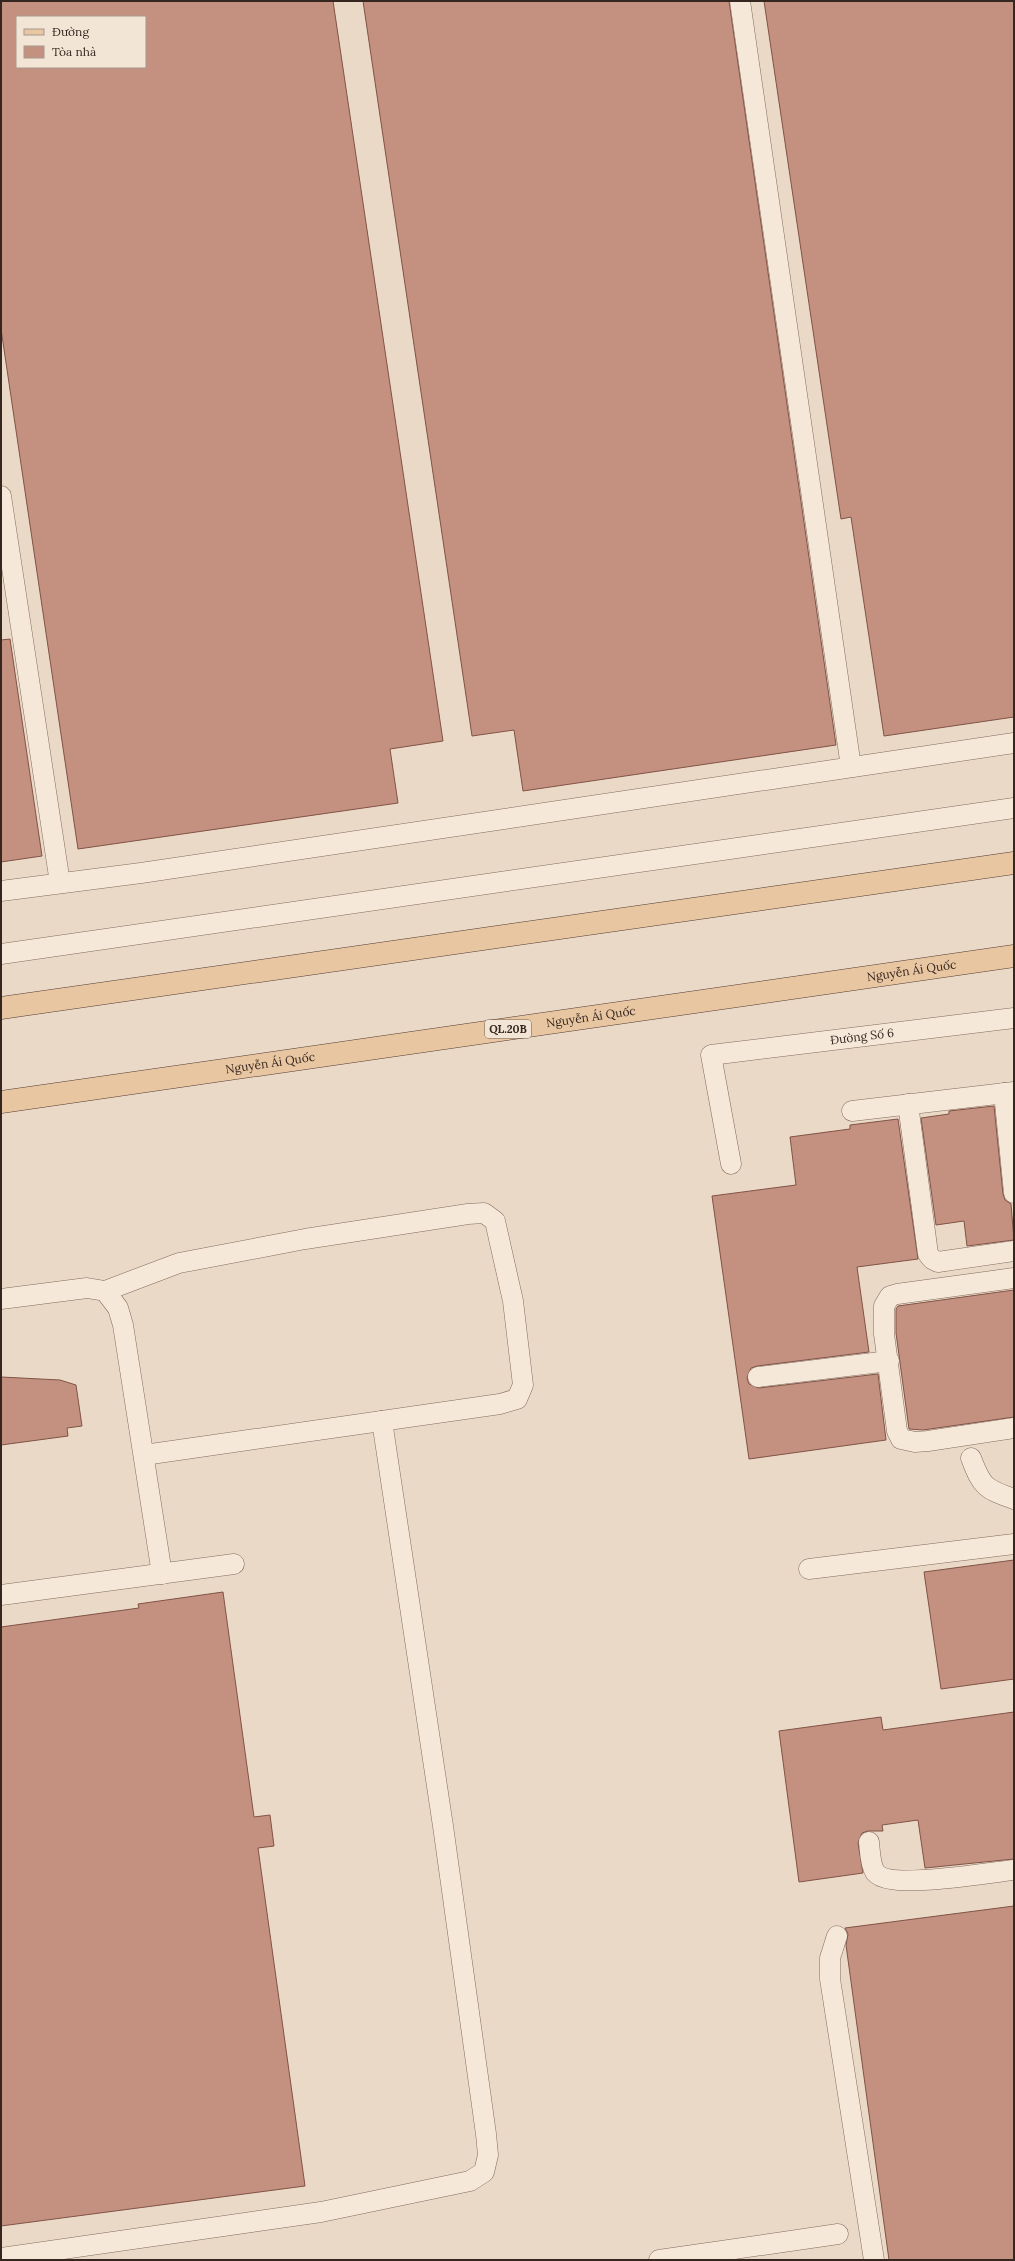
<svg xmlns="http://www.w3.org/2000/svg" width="1015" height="2261" font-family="Lora,serif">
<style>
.building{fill:#c49180;stroke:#805346;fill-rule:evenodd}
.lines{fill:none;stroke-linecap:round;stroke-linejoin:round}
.minor-casing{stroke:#836b5e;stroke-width:21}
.major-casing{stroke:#523b32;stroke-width:23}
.minor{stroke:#f5e8d9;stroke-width:20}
.major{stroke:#e9c6a2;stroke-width:22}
.labels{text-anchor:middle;stroke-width:3;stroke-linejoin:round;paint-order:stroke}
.shield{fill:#f2e5d5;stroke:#6e6056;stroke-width:1}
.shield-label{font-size:11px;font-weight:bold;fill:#352720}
.street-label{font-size:12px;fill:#352720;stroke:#f2e5d5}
</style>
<rect width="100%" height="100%" fill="#ead9c6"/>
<g class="building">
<path d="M1,1H333L443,741L390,749L398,803L78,849L1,329ZM17,17H145V67H17Z"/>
<path d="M363,1H729L836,745L523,791L514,730L472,736Z"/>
<path d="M764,1H1014V717L884,736L851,517L841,519Z"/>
<path d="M10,639L42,856L1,862V640Z"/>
<path d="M994,1106L1003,1194L1005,1200L1011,1204L1014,1240L967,1246L964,1221L936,1225L921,1118L949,1114V1111Z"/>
<path d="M898,1119L918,1259L857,1267L869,1352L757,1366L751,1368L747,1378L749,1384L759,1388L878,1374L886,1440L749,1459L712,1196L796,1185L790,1137L850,1129V1125Z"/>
<path d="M1014,1290V1417L923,1430L909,1429L896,1333V1309L898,1306Z"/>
<path d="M1,1377L60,1380L76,1385L82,1426L67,1428L68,1436L1,1445Z"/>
<path d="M1014,1560V1679L941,1689L924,1572Z"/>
<path d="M223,1592L254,1817L270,1815L274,1846L258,1848L305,2186L1,2226V1627L139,1608L138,1604Z"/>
<path d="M1014,1712V1859L925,1868L918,1820L882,1825L883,1831H868L862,1833L858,1843L863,1873L799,1882L779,1731L881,1717L883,1730Z"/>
<path d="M1014,1906V2260H889L846,1945L848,1934L845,1928Z"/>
</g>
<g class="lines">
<defs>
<g id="minor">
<path d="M740,1L851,767"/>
<path d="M1,496L60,883"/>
<path d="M1,891L141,873L1014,743"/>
<path d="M1,954L1014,808"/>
<path d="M1004,1093L1014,1193"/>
<path d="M908,1104L928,1254L932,1259L938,1262L1014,1251"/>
<path d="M852,1111L1014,1092"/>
<path id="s1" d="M731,1164L711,1055L1014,1018"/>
<path d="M1014,1278L897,1294L890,1296L884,1306V1334L897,1431L901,1439L915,1442L928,1441L1014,1428"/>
<path d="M105,1291L179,1263L305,1239L468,1214L484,1213L495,1221L513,1301L523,1385L517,1399L500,1404L144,1455"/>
<path d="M1,1299L87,1288L105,1291L118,1308L123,1325L162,1574"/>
<path d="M758,1377L889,1361"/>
<path d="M971,1458C982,1487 985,1489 1014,1499"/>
<path d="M809,1569L1014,1544"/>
<path d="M1,1595L234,1564"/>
<path d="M869,1842C870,1851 870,1864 875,1872C889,1891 990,1872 1014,1870"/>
<path d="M837,1936L830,1958V1979L874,2260"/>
<path d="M1,2258L321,2212L470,2181L484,2172L488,2155L486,2134L443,1826L382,1421"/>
<path d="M659,2260L838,2234"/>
</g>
<g id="major">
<path d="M1,1008L1014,863"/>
<path id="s2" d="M1,1102L1014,956"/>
</g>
</defs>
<use href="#minor" class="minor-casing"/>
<use href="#major" class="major-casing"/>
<use href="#minor" class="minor"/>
<use href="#major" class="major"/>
</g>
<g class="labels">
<rect class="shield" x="485" y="1020" width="46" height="18" rx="3"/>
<g class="shield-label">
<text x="508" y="1033">QL.20B</text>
</g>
<g class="street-label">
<text dy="4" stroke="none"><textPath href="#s2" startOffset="920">Nguyễn Ái Quốc</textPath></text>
<text dy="4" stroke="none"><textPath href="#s2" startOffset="596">Nguyễn Ái Quốc</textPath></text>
<text dy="4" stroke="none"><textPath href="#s1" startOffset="263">Đường Số 6</textPath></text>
<text dy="4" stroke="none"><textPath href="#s2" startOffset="272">Nguyễn Ái Quốc</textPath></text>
</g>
</g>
<rect width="1015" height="2261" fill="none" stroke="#352720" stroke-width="4"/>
<rect x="16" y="16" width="130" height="52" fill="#f2e5d5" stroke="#a6998d"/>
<rect x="24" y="29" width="20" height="6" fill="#e9c6a2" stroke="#a6998d"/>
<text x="52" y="36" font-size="12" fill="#352720">Đường</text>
<rect x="24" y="46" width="20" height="12" fill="#c49180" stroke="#a6998d"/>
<text x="52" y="56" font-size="12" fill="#352720">Tòa nhà</text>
</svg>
